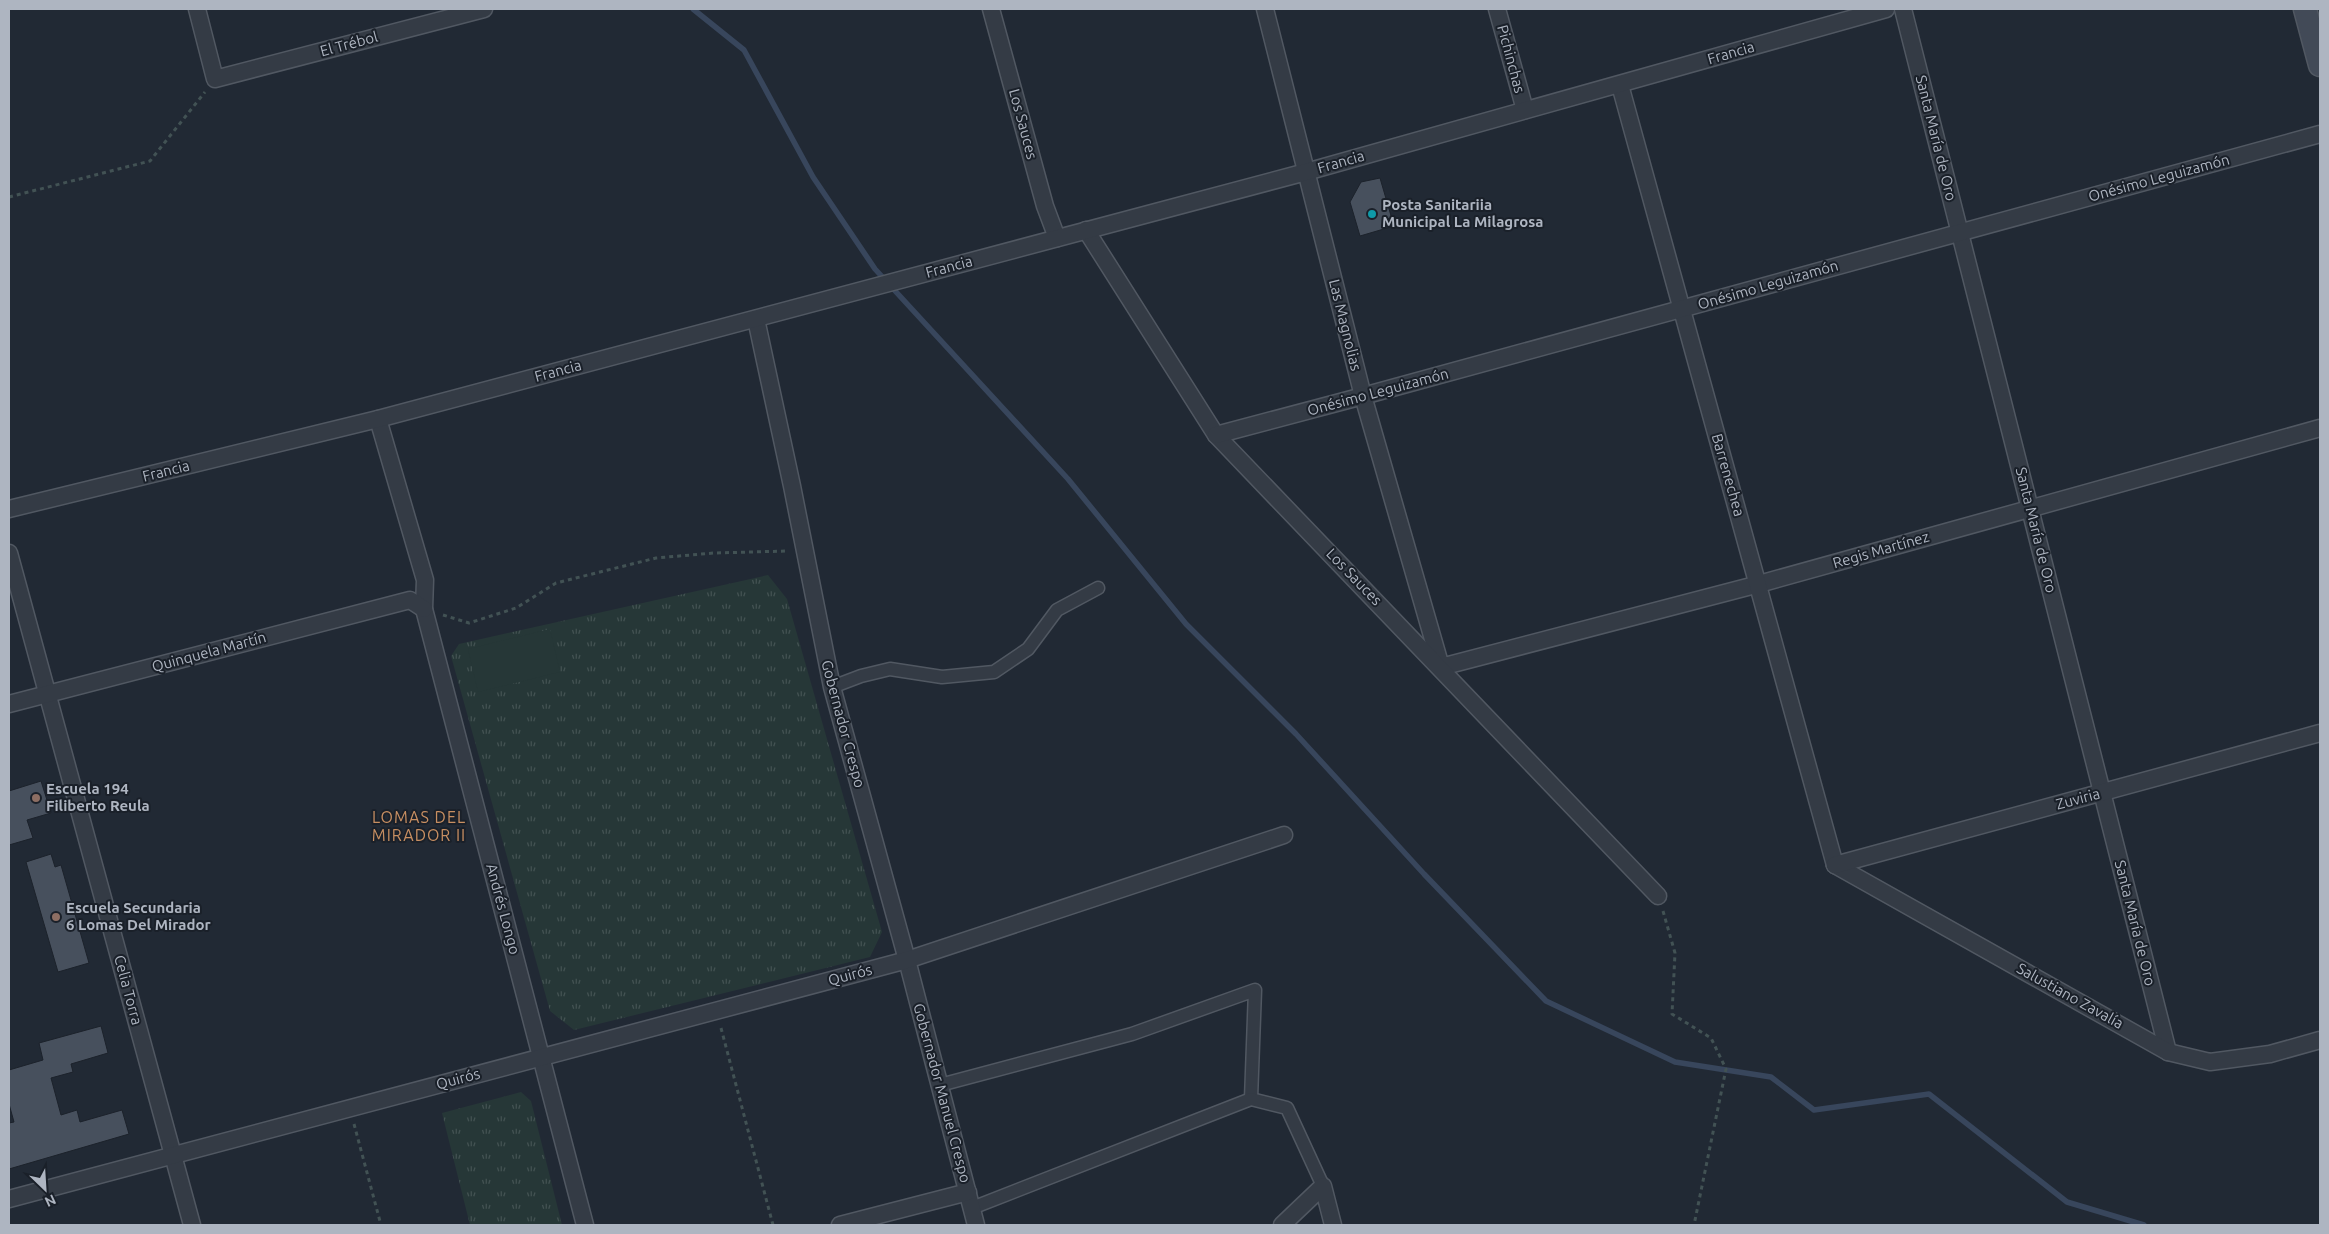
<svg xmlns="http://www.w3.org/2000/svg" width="2329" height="1234" font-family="Ubuntu,sans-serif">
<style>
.grass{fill:url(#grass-tufts)}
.pitch{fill:#263737}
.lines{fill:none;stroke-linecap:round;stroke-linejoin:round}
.stream{stroke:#38465c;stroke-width:5.5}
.building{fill:#47505d;stroke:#1c222b}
.pedestrian-casing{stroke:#515862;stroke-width:15}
.minor-casing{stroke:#515862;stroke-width:19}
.secondary-casing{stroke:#515862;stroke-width:25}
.path{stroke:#425254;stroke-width:3;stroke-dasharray:4 4;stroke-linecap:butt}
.pedestrian{stroke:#343b45;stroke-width:12}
.minor{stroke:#343b45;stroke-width:16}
.secondary{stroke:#424a57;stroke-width:22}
.culture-dot{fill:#0f9aa8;stroke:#1a2029;stroke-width:2}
.education-dot{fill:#8d6e63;stroke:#1a2029;stroke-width:2}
.labels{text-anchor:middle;stroke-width:4;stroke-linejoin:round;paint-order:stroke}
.street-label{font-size:15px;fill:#aeb5c1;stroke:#1a2029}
.poi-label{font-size:15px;font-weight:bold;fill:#aeb5c1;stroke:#1a2029;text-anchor:start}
.neighbourhood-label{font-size:16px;letter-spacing:1px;fill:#c88f62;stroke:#1a2029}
</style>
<defs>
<pattern id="grass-tufts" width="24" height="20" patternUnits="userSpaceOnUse" patternTransform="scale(1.25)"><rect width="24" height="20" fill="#263737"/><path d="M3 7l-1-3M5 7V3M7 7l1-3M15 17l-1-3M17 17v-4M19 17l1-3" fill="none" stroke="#435252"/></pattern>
</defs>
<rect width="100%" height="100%" fill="#212934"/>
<g class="grass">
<path d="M768,575L787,599L882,932L870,957L574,1030L550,1011L451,656L459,644Z"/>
<path d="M521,1092L531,1101L562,1225H470L442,1113Z"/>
</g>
<path class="pitch" d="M550,629L560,672L478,692L468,649Z"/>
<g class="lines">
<path class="stream" d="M693,9L744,50L813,177L875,269L1068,479L1186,624L1296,734L1424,874L1546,1001L1675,1062L1771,1077L1814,1110L1929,1094L2067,1202L2144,1225"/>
</g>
<g class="building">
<path d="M1380,178L1394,226L1360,236L1350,202L1361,182Z"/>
<path d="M41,781L51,813L27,820L33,838L9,845V791Z"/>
<path d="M51,854L55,867L61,865L89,963L58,972L26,862Z"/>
<path d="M101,1026L108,1053L71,1064L73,1072L51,1078L61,1115L77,1110L80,1122L122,1110L129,1134L9,1169V1123L14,1122L9,1104V1070L43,1060L39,1043Z"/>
</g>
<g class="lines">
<defs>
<g id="pedestrian">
<path d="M832,687L861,676L890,669L942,677L994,672L1028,649L1057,610L1098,588"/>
<path d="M940,1085L1132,1034L1255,990L1251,1099"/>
<path d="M972,1208L1251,1099L1287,1108L1323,1186"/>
</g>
<g id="minor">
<path d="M197,9L215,79L484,9"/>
<path d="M991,9L1045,206L1057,238"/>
<path d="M1265,9L1363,396L1441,667L1759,584L2320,428"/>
<path d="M1497,9L1525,110"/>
<path d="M1903,9L2168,1052"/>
<path d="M1620,85L1835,865"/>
<path d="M1086,230L1216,435L1658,896"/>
<path d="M756,319L792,486L832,687L907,960L976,1225"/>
<path d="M378,419L425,580L424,609L585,1225"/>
<path d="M1216,435L1363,396L2320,134"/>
<path d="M9,509L378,419L1306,172L1886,9"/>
<path d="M9,553L192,1225"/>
<path d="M9,704L410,600L424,609"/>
<path d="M1835,865L2168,1052L2210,1062L2270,1054L2320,1040"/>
<path d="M1835,865L2320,733"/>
<path d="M9,1199L907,960L1284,835"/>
<path d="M840,1225L968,1192"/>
<path d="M1282,1225L1323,1186L1333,1225"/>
</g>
<path id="secondary" d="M2305,9L2320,65"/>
</defs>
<use href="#pedestrian" class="pedestrian-casing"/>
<use href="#minor" class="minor-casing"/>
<use href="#secondary" class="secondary-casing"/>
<g class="path">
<path d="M9,197L150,161L205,92"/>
<path d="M443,615L469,623L516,608L556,583L656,558L714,553L788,551"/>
<path d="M1663,911L1675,953L1672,1014L1711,1038L1726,1069L1694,1225"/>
<path d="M721,1028L773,1225"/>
<path d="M354,1124L381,1225"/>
</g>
<use href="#pedestrian" class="pedestrian"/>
<use href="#minor" class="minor"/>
<use href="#secondary" class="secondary"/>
</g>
<circle class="culture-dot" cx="1372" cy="214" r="5"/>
<g class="education-dot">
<circle cx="36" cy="798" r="5"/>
<circle cx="56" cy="917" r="5"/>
</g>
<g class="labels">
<g class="street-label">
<text transform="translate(349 44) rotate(-15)" y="5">El Trébol</text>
<text transform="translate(1731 53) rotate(-16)" y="5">Francia</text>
<text transform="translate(1511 59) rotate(75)" y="5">Pichinchas</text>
<text transform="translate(1023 124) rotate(75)" y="5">Los Sauces</text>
<text transform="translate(1936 138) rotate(76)" y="5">Santa María de Oro</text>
<text transform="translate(1341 162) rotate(-16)" y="5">Francia</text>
<text transform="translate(2159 178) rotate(-15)" y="5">Onésimo Leguizamón</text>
<text transform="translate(949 267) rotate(-15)" y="5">Francia</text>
<text transform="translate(1768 285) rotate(-16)" y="5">Onésimo Leguizamón</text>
<text transform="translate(1345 325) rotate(76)" y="5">Las Magnolias</text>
<text transform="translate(558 371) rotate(-15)" y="5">Francia</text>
<text transform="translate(1378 392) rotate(-15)" y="5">Onésimo Leguizamón</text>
<text transform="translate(166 471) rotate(-14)" y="5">Francia</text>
<text transform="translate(1728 475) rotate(74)" y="5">Barrenechea</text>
<text transform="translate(2036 530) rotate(76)" y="5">Santa María de Oro</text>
<text transform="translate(1881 550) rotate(-16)" y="5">Regis Martínez</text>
<text transform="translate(1354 577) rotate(46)" y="5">Los Sauces</text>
<text transform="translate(209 652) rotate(-15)" y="5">Quinquela Martín</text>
<text transform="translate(843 724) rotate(75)" y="5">Gobernador Crespo</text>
<text transform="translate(2078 799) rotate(-15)" y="5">Zuviria</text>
<text transform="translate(503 909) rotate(75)" y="5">Andrés Longo</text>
<text transform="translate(2135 923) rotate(76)" y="5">Santa María de Oro</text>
<text transform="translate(850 975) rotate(-15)" y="5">Quirós</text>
<text transform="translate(128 990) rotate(75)" y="5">Celia Torra</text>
<text transform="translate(2070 996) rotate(29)" y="5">Salustiano Zavalía</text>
<text transform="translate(458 1079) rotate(-15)" y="5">Quirós</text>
<text transform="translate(942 1093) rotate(75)" y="5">Gobernador Manuel Crespo</text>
</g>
<g class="poi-label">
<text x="1382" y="210">Posta Sanitariia<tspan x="1382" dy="17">Municipal La Milagrosa</tspan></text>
<text x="46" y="794">Escuela 194<tspan x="46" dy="17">Filiberto Reula</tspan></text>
<text x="66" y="913">Escuela Secundaria<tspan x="66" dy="17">6 Lomas Del Mirador</tspan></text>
</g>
<g class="neighbourhood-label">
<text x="419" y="823">LOMAS DEL<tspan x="419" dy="18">MIRADOR II</tspan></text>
</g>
</g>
<rect width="2329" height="1234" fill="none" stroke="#aeb5c1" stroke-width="20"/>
<g transform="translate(45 1189) rotate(155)" stroke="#1a2029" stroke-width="4" paint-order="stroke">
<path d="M0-4L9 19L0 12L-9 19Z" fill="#aeb5c1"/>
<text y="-8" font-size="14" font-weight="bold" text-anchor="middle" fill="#aeb5c1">N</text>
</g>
</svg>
